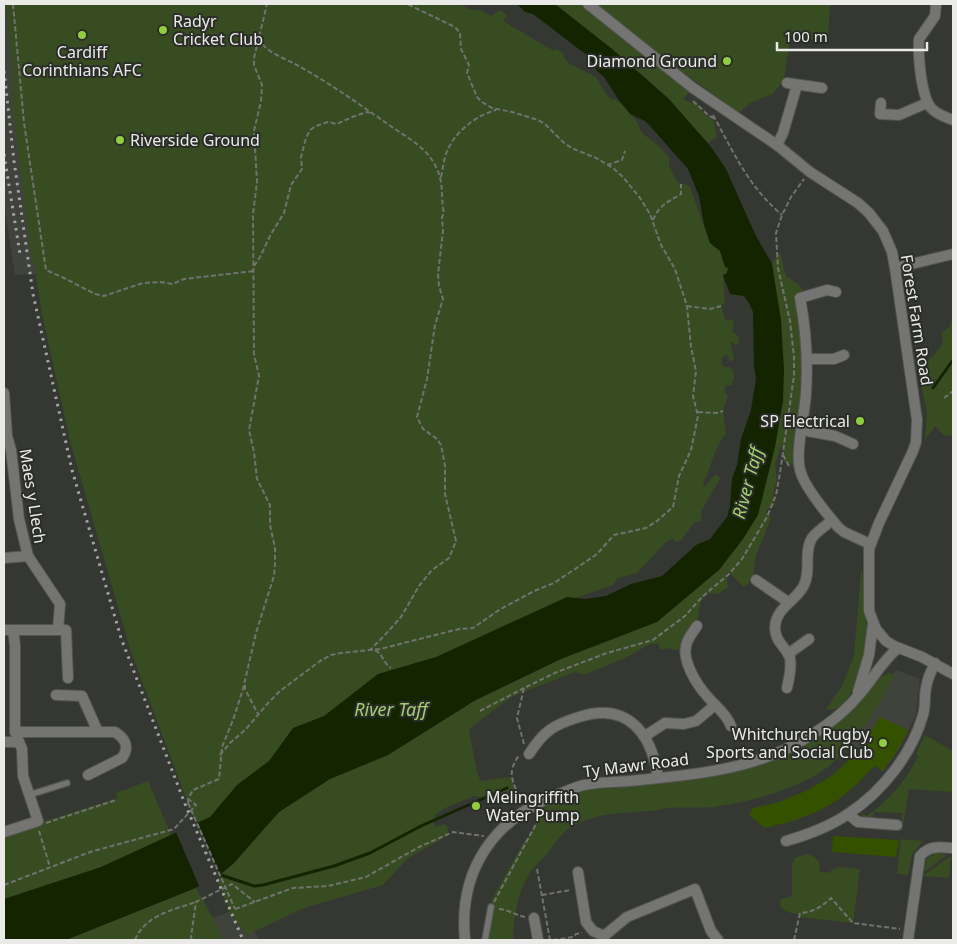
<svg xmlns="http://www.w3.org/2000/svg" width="957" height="944" font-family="'Noto Sans',sans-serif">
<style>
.built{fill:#3f433b}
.green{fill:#384c21}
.water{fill:#142300}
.pier{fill:#353733}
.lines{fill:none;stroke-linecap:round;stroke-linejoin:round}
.stream{stroke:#142300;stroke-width:3}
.building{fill:#345100}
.lane-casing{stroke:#525450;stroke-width:8}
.street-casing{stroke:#525450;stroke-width:12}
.path{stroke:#71726f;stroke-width:2;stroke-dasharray:5 2.5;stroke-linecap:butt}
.lane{stroke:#747573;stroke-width:5.5}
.street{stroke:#747573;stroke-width:10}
.rail{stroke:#a5a6a4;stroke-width:3;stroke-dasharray:2.5 5;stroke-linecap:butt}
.path-bridge{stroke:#71726f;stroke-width:2;stroke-dasharray:5 2.5;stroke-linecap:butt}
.poi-dot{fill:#92cd3f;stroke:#2b2d29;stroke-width:2}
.labels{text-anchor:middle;stroke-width:4;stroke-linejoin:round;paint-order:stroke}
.poi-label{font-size:16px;fill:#eaebe9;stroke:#2b2d29;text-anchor:start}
.street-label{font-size:16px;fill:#eaebe9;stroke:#2b2d29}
.water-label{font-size:18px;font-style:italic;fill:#a2cf6e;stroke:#2b2d29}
</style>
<rect width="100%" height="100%" fill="#353733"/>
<g class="built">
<path d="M4,4H6L39,274L15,275L4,205Z"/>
<path d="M896,670L920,679L916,714L901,746L883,772L875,765L870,770L843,744L865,720Z"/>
<path d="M234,910L254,930L259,940H223L213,918Z"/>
</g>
<g class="green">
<path d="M6,4H460L471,10H480L491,16L500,10L507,15L503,21L554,51L557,49L564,54V58L570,64L596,77L606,94L611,99L616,100L623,105L637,122L642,133L660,147L669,158V166L678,183L687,185L690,187L710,243L720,251L725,266L728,268L727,273L723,275L725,303L721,306L726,321L730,319L734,321L732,331L739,337L738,343L735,345L730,341L734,359L731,362L726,354L722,358L721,364L725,367H730C736,373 734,379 731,386L726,385L724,391L728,396L723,410L726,434C714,447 711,468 703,484L704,488L714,475H718L720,479L700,513L702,517L700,522H695L681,540L676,542L672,539L666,542L637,573L618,578L613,585L576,598L210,817L196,824L131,652L70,441L43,318L42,317L36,274L37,266L33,263L31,253L16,132L13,109V69Z"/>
<path d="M545,4H582L690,91L683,99L691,103H697L701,111L714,121L717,137L708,143L647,79L612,49Z"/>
<path d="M594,4H830L828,41L790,39L784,80L773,94L750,103L739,113L635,37Z"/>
<path d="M780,252L786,276L798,284L803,290L801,296L804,366L797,466L784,462V455L782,444L775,464L777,479L773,495L775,506L766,510V513L770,515V521L756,555L753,576L747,585L743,587L729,572L726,574L728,587L718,594C699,589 699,611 697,625L689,628C692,639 682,656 670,648L661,650L659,647V643L648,645L625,658L584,675L575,672L511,697L469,729L477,773L481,781L510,777L514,783L515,793L507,801L474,796L447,807L436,814L433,822L436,827L445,824L448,829L447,836L407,859L383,885L304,908L247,935L230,912L216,878L233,864L279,812L330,779L388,755L474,701L561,659L742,529L768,268Z"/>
<path d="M953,317V436L943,435L935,426L925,440L927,411L919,376L920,374L914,359L918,357L928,361C935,353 947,345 941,333L950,326Z"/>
<path d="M861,572H862C864,594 868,617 867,639C866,657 851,717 826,709L842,686L854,656Z"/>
<path d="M891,673L894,676C874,714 850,757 811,778C781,793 746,803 713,807C698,808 682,807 667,808C661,809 655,811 649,811C623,813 594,813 571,827C559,834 553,847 544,858C539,862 534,866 531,871C517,892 514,916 513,940H484L492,899L525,840C536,829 537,813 550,803C563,793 581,791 597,788C650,779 717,784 765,762C788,751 830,731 848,715C859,703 874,675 891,673Z"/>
<path d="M925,735L953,751V792L909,789L902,831H900L902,813L874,812L873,818H865L861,814V812L867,816C888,801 907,780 918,756L916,754Z"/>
<path d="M148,781L171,835L4,915V834L117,798L116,793Z"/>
<path d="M901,839L923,841L912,854L908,875L897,874Z"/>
<path d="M935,853L947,855L924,872L926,860Z"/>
<path d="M806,854C816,856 822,861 819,871L827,873L838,867L860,869L853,923L798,917L800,914C791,913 786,913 780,906L781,899L792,896V864L795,858Z"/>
<path d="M951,856L949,878L924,876V875Z"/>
<path d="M196,888L213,918L223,940H66Z"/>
</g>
<path class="water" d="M517,4H555L612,49L669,99L711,147L726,169L755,234L772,264L781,320L784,370L783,401L775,447L758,515L743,539L719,570L657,622L561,659L474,701L388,755L330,779L279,812L233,864L216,878L193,889L66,940H4V899L101,867L210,817L237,785L269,761L293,728L324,716L378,674L436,657L567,597L585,599L606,596L631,584L662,576L696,545L710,539L727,517L730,506L732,479L737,465L741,439L751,410L756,379L754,366L753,312L749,303L744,296L730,294L723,275L727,273L728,268L725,267L720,251L710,243L704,225L699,196L688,169L651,127L645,121L630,114L618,99L604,77L597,71L588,56L533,14L525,12Z"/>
<path class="pier" d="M197,820L221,877L200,888L175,830Z"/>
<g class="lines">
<g class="stream">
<path d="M933,388L953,360"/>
<path d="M221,875L254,886L263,885L334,866L370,853L421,826L507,788"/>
</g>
</g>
<g class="building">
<path d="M880,717L908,730L895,754L882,771L875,765L858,783L839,799L819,811L793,821L765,828L749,815L753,808L779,802L808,790L833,775L859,750Z"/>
<path d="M833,836L899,840L896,857L832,852Z"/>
</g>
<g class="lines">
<defs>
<g id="lane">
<path d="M29,795L67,783"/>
<path d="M485,940L491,907"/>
</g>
<g id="street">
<path d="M588,4L693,88L777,145L810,172L858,203L869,213L883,231L892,252L895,268L917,420L916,442L913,451L879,523L869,549V611L876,629L886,641L894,646L922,657L953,674"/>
<path d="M936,4L935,16L919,39C918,55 921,98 932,109C938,115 946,117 953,120"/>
<path d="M787,83L822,88"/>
<path d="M881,103L880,114L899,115L927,103"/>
<path d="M777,145L783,133L797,85"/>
<path d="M895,268L953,254"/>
<path d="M836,292L827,290L800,298C806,329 808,362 806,393C805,414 794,455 801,473C806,489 827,514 838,527L844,532L870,544"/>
<path d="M807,359H834L844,355"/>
<path d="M4,393L7,436L11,450L19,519L28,556L60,604L58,630H4"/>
<path d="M802,430L835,436L853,444"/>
<path d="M4,558L28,556"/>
<path d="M756,580L788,602"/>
<path d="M697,626C693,632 687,639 686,646C682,661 697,685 707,696C715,706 726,713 731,726"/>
<path d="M58,630H66L68,678"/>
<path d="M788,654L809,639"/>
<path d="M787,688C789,679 792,667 790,658C786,646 775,643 775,627C776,608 795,601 803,587C812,572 803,552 812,538C817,531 826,526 832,520"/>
<path d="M858,692L869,655L873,624"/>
<path d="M56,695L82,696L98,732"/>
<path d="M15,732H115C125,738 130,747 122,758L88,775"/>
<path d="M645,736L665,723L684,724L696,721L715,705"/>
<path d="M4,742H18"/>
<path d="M529,754C544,731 553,725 579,717C628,701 652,734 658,778"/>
<path d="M848,814L858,822L897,825"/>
<path d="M4,832L38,821L23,776L22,749L15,732V645L13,630"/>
<path d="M786,841C807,835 829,827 848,814C882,792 912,754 923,715C926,706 924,697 926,688C927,680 931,671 935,663"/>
<path d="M578,872L586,922L593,931L604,936"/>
<path d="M534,918L538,940"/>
<path d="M465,940C458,870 494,818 559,794C567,791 575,787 584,785C598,782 614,782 629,781C682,776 735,772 784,750C810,737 838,720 857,697C872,681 881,662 898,648"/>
<path d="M604,940V936L627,917L695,889L711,931L718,940"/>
<path d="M908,940L920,856C930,845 939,847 953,848"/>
</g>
</defs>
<use href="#lane" class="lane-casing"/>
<use href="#street" class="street-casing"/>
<g class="path">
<path d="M13,4L24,123L46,270L64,278L95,294L104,296L143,283L160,282L173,284L184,279L254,271"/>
<path d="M259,38C263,51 284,58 295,64C328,82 359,104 389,125C406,137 425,146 435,165C445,183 440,196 444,213L442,217L443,231L438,274L439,286L443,299L435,325L427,379L417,417L423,429L437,439L441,445L445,466V494L456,541L449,558L432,570L419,586L401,617L383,637L370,650"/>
<path d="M693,101L707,114L716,120"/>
<path d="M713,115C734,153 748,186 782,215"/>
<path d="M607,165L622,160L625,151"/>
<path d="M441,177C443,168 444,157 448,149C457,130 476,116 496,110"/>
<path d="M653,220C660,204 668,202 681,194V184"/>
<path d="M254,266L260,257L271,234L284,213L291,185L302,169L301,157L306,138L310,130L316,126L328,122L337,124L352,117L367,112L371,113"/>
<path d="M687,306L710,309L721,306"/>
<path d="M944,398L953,391"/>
<path d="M698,412L716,413L723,411"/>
<path d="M783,455L789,466"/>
<path d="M375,650C383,654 383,663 391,668"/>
<path d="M245,685V689L258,714"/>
<path d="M480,711L524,688"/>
<path d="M524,744L517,718L524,688L557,672L607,653L653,640L685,616L702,597L729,574L742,559L767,517L776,495L780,473L794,376V357L790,321L778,268L776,233L782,215L791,197L804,179"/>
<path d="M220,755L230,743L246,729L268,703L280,691L320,661L331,655L341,653L380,649L459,629L473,628L499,610L534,591L554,583L578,567L597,554L614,535L646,528L657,521L673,507L679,476L691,450L698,416L693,396L696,371L691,347L687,306L675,269L661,245L650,214L640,198L623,177L613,168L596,158L574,149L565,144L545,124L538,120L512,112L492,108L482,102L477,97L467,73L469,65L461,49L460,33L455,27L407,4"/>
<path d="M188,803V799L193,790L219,779L222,747L233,720L243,689L256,633L274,576L275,564V548L270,525V505L257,479L254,452L249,430L259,376L254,354L253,214L257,182L254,131L261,101L262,85L254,65V58L267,4"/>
<path d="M518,803L520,800C513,779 506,775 519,755"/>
<path d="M46,823L116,800"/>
<path d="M39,831L50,867"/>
<path d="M537,869L550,940"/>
<path d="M4,885L90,852L174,829L196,805L188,799"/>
<path d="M542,895L571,890"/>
<path d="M494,902L543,811"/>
<path d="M235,909L293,888L328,886L366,877L419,847L453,832L484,836"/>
<path d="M499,909C509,910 515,915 525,917"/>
<path d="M135,940C145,915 173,910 196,902"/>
<path d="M192,940L191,937L196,902L232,884L255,902"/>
<path d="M553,940L573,937L576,934L582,933"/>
<path d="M794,940L800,913C814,912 821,907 831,898L853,923L900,929"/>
</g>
<use href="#lane" class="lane"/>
<use href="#street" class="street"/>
<g class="rail">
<path d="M4,71L14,161L33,294L72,470L121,638L185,804L243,940"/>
<path d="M4,154L20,254"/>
</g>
<path class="path-bridge" d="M188,803L235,909"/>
</g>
<g class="poi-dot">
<circle cx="163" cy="30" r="5"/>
<circle cx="82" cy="35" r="5"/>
<circle cx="727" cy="61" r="5"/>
<circle cx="120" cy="140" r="5"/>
<circle cx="860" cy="421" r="5"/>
<circle cx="883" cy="743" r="5"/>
<circle cx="476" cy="806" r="5"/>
</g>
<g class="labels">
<g class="poi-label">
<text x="173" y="27">Radyr<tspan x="173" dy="18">Cricket Club</tspan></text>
<text x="82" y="58" text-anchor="middle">Cardiff<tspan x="82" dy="18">Corinthians AFC</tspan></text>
<text x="717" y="67" text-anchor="end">Diamond Ground</text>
<text x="130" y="146">Riverside Ground</text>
<text x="850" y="427" text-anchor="end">SP Electrical</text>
<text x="873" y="740" text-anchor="end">Whitchurch Rugby,<tspan x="873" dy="18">Sports and Social Club</tspan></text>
<text x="486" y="803">Melingriffith<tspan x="486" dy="18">Water Pump</tspan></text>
</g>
<g class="street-label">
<text transform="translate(917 320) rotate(81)" y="6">Forest Farm Road</text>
<text transform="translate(33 496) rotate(81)" y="6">Maes y Llech</text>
<text transform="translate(636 765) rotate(-7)" y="6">Ty Mawr Road</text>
</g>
<g class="water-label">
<text transform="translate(748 483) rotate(-75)" y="6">River Taff</text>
<text x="391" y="716">River Taff</text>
</g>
</g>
<rect width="957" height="944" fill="none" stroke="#eaebe9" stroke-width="10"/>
<path d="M777 42v8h150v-8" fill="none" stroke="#eaebe9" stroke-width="2.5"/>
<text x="784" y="42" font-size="15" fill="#eaebe9" stroke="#2b2d29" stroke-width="4" paint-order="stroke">100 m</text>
</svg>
